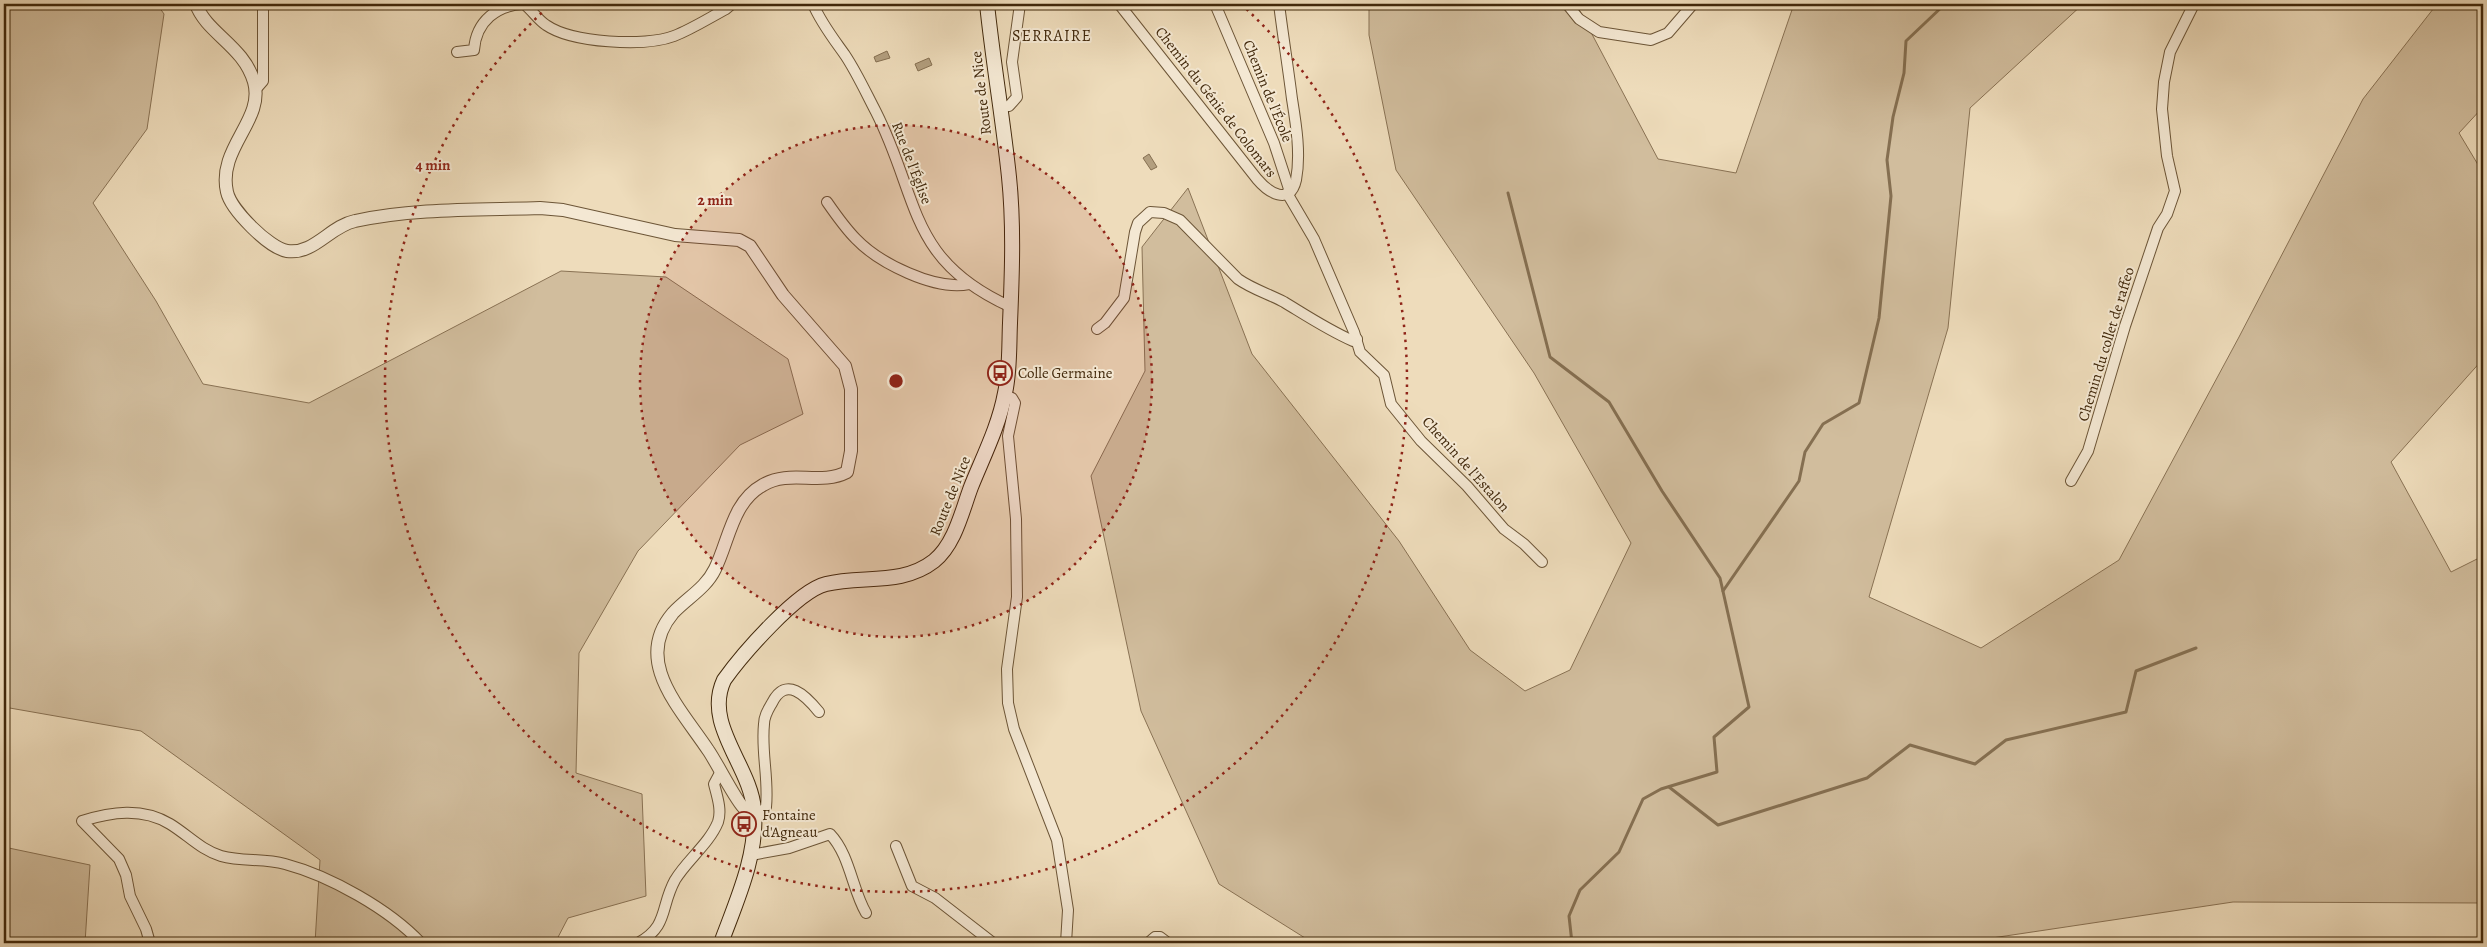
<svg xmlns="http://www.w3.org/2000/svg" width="2487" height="947" font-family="Alegreya,serif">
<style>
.green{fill:#d1bd9d;stroke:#897254}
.water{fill:#b39f7f;stroke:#856f51}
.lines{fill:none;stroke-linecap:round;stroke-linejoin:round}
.stream{stroke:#856f51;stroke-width:3}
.minor-casing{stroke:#6c5537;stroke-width:12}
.tertiary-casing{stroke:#6c5537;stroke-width:14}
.secondary-casing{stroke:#41280b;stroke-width:16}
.minor{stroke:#f4e8d3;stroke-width:10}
.tertiary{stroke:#f4e8d3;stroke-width:12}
.secondary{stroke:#f4e8d3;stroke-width:14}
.ring{fill:none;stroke:#8f2418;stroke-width:2.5;stroke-dasharray:2.5 5}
.labels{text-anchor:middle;stroke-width:4;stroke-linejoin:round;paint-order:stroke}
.street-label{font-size:15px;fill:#41280b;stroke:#f4e8d3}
.poi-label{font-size:15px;fill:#41280b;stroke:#f4e8d3;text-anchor:start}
.neighbourhood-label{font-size:16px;letter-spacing:1px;fill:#41280b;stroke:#f4e8d3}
.centre{fill:#8f2418;stroke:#f4e8d3;stroke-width:2.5}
.ring-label{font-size:15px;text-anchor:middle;font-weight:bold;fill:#8f2418;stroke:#f4e8d3;stroke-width:4;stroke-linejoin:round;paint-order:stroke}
</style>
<rect width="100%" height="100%" fill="#eedcbb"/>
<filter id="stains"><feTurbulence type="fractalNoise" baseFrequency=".004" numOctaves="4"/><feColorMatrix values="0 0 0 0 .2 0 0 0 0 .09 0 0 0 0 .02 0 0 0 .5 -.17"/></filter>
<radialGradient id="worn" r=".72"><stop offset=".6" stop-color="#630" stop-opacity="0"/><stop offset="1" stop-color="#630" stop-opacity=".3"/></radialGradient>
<g class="green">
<path d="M4,4H157L164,14L147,129L93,203L156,301L203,384L309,403L561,271L666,277L788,359L803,414L740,445L638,551L579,653L576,773L642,794L646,896L568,918L555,943H315L320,860L141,731L4,707Z"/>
<path d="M1369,4H1576L1658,159L1736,173L1794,4H2083L1970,108L1948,328L1869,597L1981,648L2119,560L2239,337L2363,99L2437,4H2483V107L2459,133L2483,173V359L2391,462L2451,572L2483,556V903L2233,902L1992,938L1981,943H1313L1219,884L1141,711L1091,476L1145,371L1142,247L1188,188L1252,354L1399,541L1470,650L1525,691L1570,670L1631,543L1534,373L1396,170L1369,35Z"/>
<path d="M4,847L90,865L85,943H4Z"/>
</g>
<g class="water">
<path d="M887,51L890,58L876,62L874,57Z"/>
<path d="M929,58L932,65L918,71L915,64Z"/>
<path d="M1149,154L1157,167L1151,170L1143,158Z"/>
</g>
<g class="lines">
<g class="stream">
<path d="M1508,193L1550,357L1609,402L1662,491L1720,578L1749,707L1714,737L1717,772L1661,789L1643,799L1619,852L1580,890L1569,916L1572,943"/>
<path d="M1723,591L1799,481L1805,452L1823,424L1859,403L1879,318L1891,196L1887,160L1893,117L1904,73L1906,41L1945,4"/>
<path d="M1669,787L1718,825L1867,778L1910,745L1975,764L2006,740L2126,712L2136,671L2196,648"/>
</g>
<defs>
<g id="minor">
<path d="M813,4C821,23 833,38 845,55C857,73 866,93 876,112C920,199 907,260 1011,307"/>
<path d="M1119,4L1257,179C1268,192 1290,207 1296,180C1301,154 1296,124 1292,99C1288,67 1283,36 1279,4"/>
<path d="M1215,4L1274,143L1290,192"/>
<path d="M1567,4L1579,19L1599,32L1651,40L1668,33L1693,4"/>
<path d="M457,52L474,50C476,21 497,5 524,4C532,10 538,20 546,25C572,43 645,47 674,36C692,29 709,18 726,9L732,4"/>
<path d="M256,89L263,81V4"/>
<path d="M999,107L1009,106L1017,97L1012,62L1020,4"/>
<path d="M1287,193L1314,239L1354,332L1360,352L1384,375L1391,404L1421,441L1467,486L1504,529L1524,544L1542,562"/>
<path d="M827,202C836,215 845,228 856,239C879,263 935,291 969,284"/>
<path d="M1097,329L1105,323L1124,298L1135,232L1138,223L1150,212L1164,213L1180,220L1238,279C1252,289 1269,294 1284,302C1307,316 1328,330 1353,341L1357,339"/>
<path d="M1005,395L1012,398L1015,403L1008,436L1016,519L1017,597L1007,669L1008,703L1014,729L1057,840L1068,910L1066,943"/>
<path d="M2071,481L2088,451L2125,326L2158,228L2167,214L2175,191L2167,156L2162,109L2164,82L2170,52L2194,4"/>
<path d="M755,819L766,807C769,779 761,752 764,724C764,716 768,710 772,703C786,675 806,696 819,712"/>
<path d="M896,846L912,886L935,898L993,943"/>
<path d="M751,855L789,848L830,834C850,855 852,889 866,913"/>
<path d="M150,943L146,929L130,896L126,875L119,859L82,821C111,812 142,807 170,824C188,835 201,850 221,856C242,862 264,858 285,864C330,876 389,909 421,943"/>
<path d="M638,943C669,926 660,907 675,880C687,860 709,844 718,822C722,810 717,796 714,784L721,771"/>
<path d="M1148,943L1155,937H1160L1168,943"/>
</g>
<path id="tertiary" d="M196,4C206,33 244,46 254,82C265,120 217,148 227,192C231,210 269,248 287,251C314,255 330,226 355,221C413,208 480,210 540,208L563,210L675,235L739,240L750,246L783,295L845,366L851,389V451L847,472C820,486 790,469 763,485C732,502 729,541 715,569C706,588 687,598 673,613C632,661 681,709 708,750C716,761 737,803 744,808C747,811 750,811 754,811"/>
<path id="secondary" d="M721,943C736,902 758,855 754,810C751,766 703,725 724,680C742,655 797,591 826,584C862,575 902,586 934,561C955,544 962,511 971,487C983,457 999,426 1005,393C1010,371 1009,346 1010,323C1012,275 1014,225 1009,177C1003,119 993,62 987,4"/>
</defs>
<use href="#minor" class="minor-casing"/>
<use href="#tertiary" class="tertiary-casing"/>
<use href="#secondary" class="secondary-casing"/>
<use href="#minor" class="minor"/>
<use href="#tertiary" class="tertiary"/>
<use href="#secondary" class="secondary"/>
</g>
<circle cx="896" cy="381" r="256" fill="#8f2418" fill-opacity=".12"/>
<g class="ring">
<circle cx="896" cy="381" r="256"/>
<path d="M1241 4A511 511 0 1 1 551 4"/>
</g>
<defs>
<symbol id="bus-ring" viewBox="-11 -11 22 22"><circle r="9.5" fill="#f4e8d3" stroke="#8f2418" stroke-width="1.5"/><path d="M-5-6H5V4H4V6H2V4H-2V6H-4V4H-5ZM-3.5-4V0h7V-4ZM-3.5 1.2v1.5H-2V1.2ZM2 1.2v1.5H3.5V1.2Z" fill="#8f2418"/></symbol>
</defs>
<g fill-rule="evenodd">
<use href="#bus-ring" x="986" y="359" width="28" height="28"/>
<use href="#bus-ring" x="730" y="810" width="28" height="28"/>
</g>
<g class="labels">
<g class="street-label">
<text transform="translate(1268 91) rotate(68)" y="5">Chemin de l'École</text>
<text transform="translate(981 93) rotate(-97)" y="5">Route de Nice</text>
<text transform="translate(1216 102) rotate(52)" y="5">Chemin du Génie de Colomars</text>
<text transform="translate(912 163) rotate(69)" y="5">Rue de l'Église</text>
<text transform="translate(2106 344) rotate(-73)" y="5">Chemin du collet de raffeo</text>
<text transform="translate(1466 464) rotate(48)" y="5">Chemin de l'Estalon</text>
<text transform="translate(950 496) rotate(-68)" y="5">Route de Nice</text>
</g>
<g class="poi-label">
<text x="1018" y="378">Colle Germaine</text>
<text x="762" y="820">Fontaine<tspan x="762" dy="17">d'Agneau</tspan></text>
</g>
<g class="neighbourhood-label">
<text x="1052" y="41">SERRAIRE</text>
</g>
</g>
<circle cx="896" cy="381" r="8" class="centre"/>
<g class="ring-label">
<text x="433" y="170">4 min</text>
<text x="715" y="205">2 min</text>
</g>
<rect width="2487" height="947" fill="none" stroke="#eedcbb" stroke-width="20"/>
<rect x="5" y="5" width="2477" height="937" fill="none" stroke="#41280b" stroke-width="2.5"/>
<rect x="10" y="10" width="2467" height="927" fill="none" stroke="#41280b"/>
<rect width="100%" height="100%" filter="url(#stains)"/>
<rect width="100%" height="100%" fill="url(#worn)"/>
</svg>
